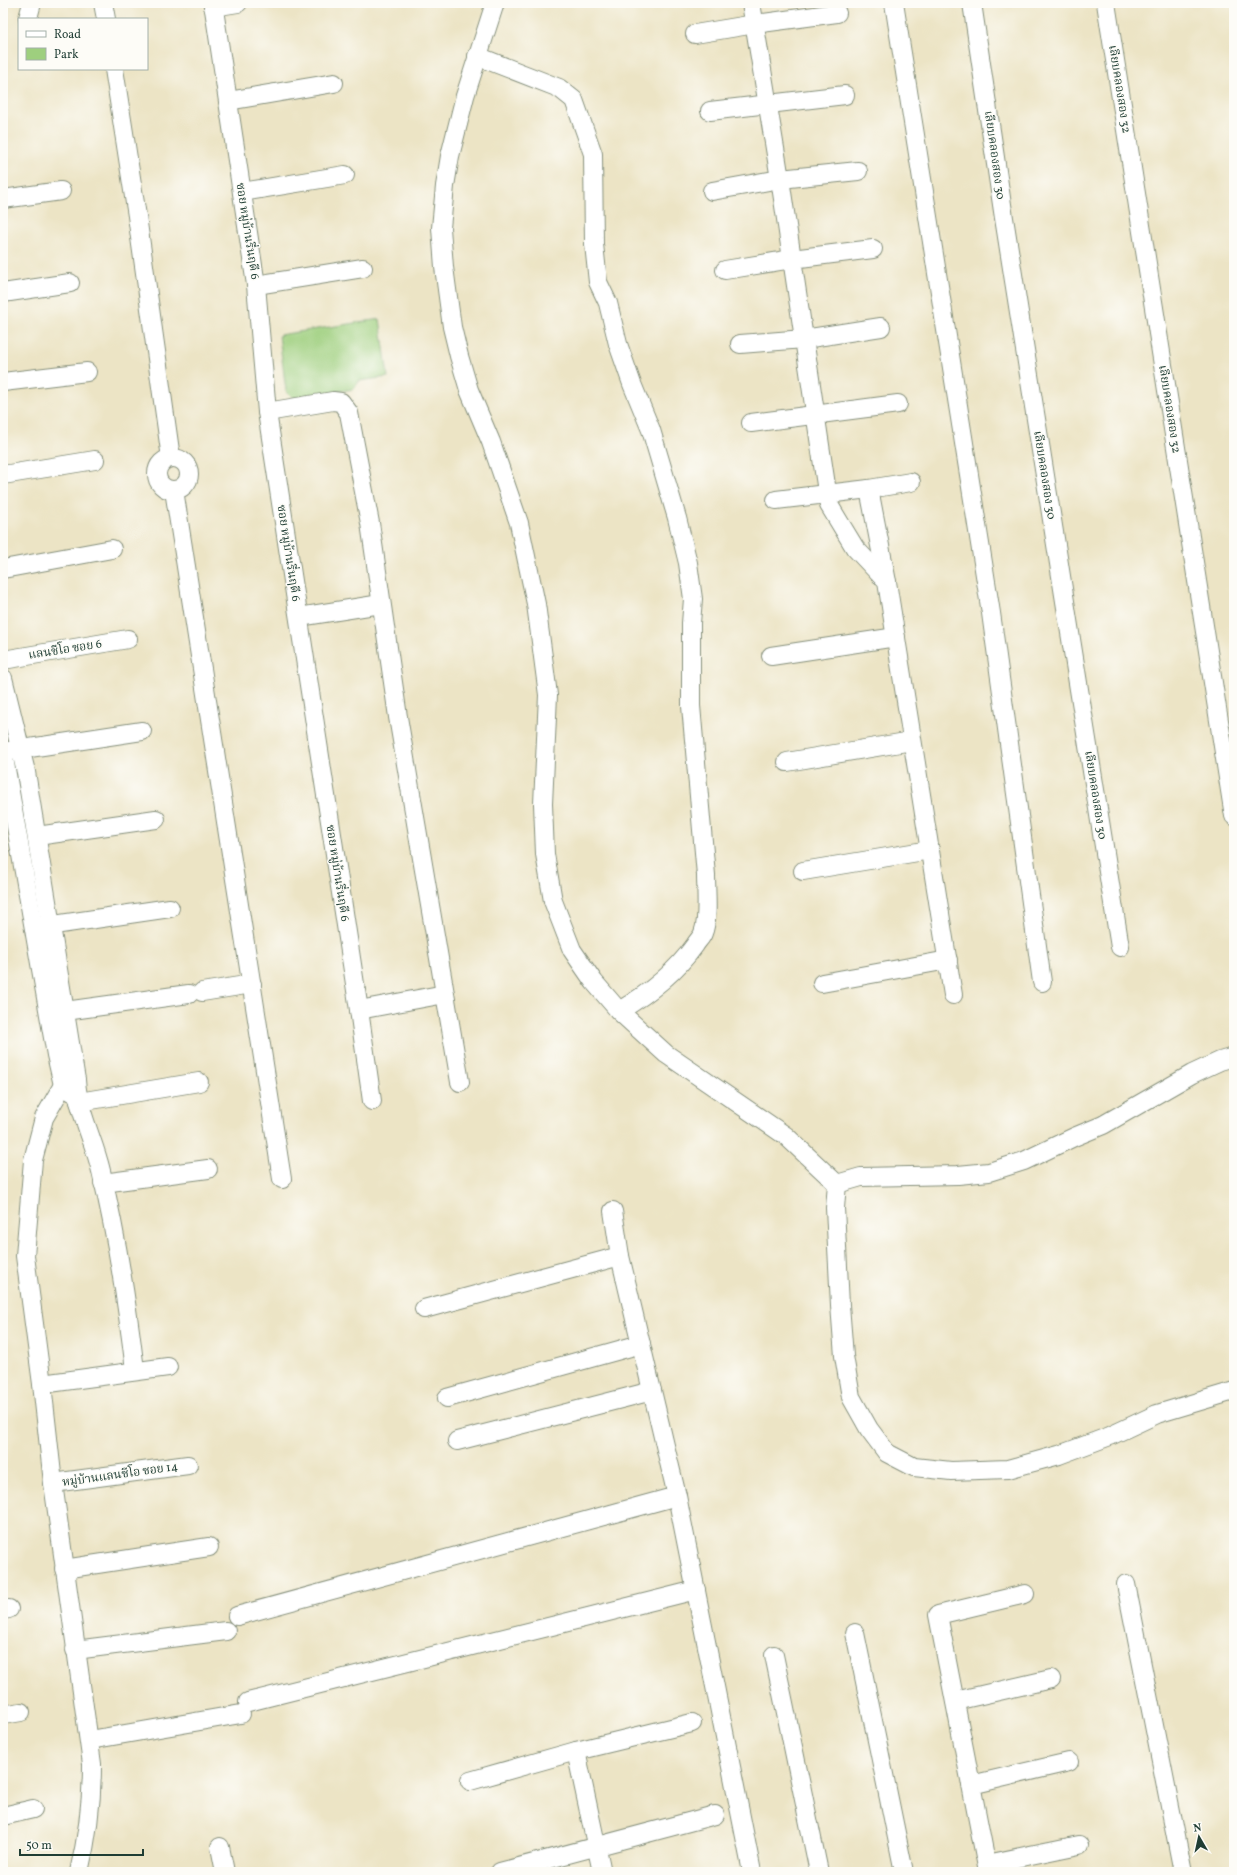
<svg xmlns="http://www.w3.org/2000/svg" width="1237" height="1875" font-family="Vollkorn,'Noto Serif Thai',serif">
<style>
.green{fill:#9ecf7e;stroke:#5e8659}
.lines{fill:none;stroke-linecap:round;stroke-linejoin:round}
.minor-casing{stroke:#86907c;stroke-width:20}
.minor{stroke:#fff;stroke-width:18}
.labels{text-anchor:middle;stroke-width:3;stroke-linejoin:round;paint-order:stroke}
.street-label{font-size:12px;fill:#1f3d34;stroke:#fdfcf7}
</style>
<rect width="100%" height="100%" fill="#fdfcf7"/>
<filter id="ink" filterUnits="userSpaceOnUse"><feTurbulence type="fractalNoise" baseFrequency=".025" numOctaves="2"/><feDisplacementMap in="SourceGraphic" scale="8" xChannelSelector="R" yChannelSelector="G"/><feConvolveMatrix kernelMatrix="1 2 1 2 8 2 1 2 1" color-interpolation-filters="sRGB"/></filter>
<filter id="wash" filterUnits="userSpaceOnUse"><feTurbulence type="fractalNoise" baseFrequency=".012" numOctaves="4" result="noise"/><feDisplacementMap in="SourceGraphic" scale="16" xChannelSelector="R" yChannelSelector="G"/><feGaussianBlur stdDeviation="0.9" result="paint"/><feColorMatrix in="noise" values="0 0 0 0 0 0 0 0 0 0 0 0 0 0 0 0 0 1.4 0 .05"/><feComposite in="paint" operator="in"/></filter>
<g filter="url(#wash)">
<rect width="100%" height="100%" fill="#ece4c5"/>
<path class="green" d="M380,319L388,377L359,381L354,389L293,398L286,391L279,335Z"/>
</g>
<g filter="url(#ink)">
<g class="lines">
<defs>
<g id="minor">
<path d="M103,3L106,19"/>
<path d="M213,3L256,285L267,412L359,1010L372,1101"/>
<path d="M495,3L465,96L450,156L445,186L441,228L444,267L452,327L459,356L469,390L491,442L519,523L536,604L548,695L543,804L545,854L553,901L572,950L594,982L619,1011L666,1054L786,1136L837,1184L835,1208L840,1305L844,1356L851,1397L869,1429L887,1453L914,1467L951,1471L1008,1469L1059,1455L1110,1436L1157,1414L1234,1391"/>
<path d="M751,3L780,179L829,505L855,548L887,582L953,995"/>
<path d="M894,3L991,613L1042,982"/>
<path d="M972,3L1004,218L1120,947"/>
<path d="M1106,3L1234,816"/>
<path d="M213,7L238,3"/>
<path d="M28,18L32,3"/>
<path d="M695,34L755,24L837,13"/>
<path d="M477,56L559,88L574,100L593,154L594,244L598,282L608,303L618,344L632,384L651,430L677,518L688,563L693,599L691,623V706L706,875C706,890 709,919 703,933C702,937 697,941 695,945C675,973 648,994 619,1011"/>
<path d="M114,69L137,216L171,458"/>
<path d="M228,101L334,83"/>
<path d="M710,111L845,95"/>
<path d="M712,191L780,179L858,171"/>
<path d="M242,192L345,175"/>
<path d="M3,199L61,191"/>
<path d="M725,270L792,259L873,249"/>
<path d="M256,285L363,268"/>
<path d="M3,293L70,283"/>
<path d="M740,344L804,339L881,327"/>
<path d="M3,382L87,372"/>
<path d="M267,412L333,401L341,402L349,413L370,523L398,717L460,1082"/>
<path d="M751,423L898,404"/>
<circle cx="173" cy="474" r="16"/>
<path d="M3,475L95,460"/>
<path d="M869,489L911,482"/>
<path d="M174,490L282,1179"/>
<path d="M776,500L869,489L887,582"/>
<path d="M3,569L112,549"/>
<path d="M299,617L381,604"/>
<path d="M771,656L896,637"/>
<path d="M3,660L128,639"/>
<path d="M3,678L26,772L76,1080C78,1112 94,1140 101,1171C117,1237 127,1303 135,1370"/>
<path d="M787,762L912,741"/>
<path d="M37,836L156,819"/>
<path d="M803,871L930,850"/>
<path d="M40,927L170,908"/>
<path d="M822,983L948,960"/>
<path d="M202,992L252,984"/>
<path d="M359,1010L445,994"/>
<path d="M65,1011L189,994"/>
<path d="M76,1080L63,1085L44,1118L33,1160L25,1256L42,1384L53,1483L92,1764C92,1801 88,1835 79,1872"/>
<path d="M72,1092L63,1085L56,1055L3,752L142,731"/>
<path d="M79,1102L199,1082"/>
<path d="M103,1183L208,1169"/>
<path d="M837,1184L861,1177L958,1175L989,1172L1024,1161L1074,1137L1103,1125L1192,1074L1220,1061L1234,1057"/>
<path d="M613,1211L620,1256L677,1496L752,1872"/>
<path d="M424,1309L620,1256"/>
<path d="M42,1384L168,1367"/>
<path d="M447,1398L641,1344"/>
<path d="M457,1441L652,1391"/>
<path d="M53,1483L188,1465"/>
<path d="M64,1569L209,1547"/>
<path d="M1126,1584L1183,1872"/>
<path d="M3,1610L9,1609"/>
<path d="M237,1616L677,1496"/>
<path d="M855,1633L904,1872"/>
<path d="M75,1650L226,1631"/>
<path d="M774,1655L819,1872"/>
<path d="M955,1701L1051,1679"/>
<path d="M248,1702L696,1590"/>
<path d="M3,1715L21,1712"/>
<path d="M90,1740L241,1714"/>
<path d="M576,1751L602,1872"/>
<path d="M470,1781L576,1751L692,1723"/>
<path d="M971,1785L1069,1762"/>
<path d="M3,1816L33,1809"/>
<path d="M220,1847L225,1872"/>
<path d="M987,1864L1079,1845"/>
<path d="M500,1872L715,1815"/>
<path d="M988,1872L938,1615L1025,1594"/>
</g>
</defs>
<use href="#minor" class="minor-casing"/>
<use href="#minor" class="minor"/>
</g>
</g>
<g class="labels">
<g class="street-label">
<text transform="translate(1120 89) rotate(81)" y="4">เลียบคลองสอง 32</text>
<text transform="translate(995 155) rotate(82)" y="4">เลียบคลองสอง 30</text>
<text transform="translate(248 231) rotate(81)" y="4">ซอย หมู่บ้านรื่นฤดี 6</text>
<text transform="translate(1170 409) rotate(81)" y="4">เลียบคลองสอง 32</text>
<text transform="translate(1045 475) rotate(81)" y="4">เลียบคลองสอง 30</text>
<text transform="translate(289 553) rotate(81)" y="4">ซอย หมู่บ้านรื่นฤดี 6</text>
<text transform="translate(65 649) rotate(-9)" y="4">แลนซีโอ ซอย 6</text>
<text transform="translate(1096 795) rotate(81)" y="4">เลียบคลองสอง 30</text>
<text transform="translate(338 873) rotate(81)" y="4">ซอย หมู่บ้านรื่นฤดี 6</text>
<text transform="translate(120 1474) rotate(-8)" y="4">หมู่บ้านแลนซีโอ ซอย 14</text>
</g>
</g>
<rect width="1237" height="1875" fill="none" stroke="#fdfcf7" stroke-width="16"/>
<rect x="18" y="18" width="130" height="52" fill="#fdfcf7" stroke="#a4b0a9"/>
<rect x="26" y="31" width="20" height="6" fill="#ffffff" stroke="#a4b0a9"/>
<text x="54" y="38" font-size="12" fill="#1f3d34">Road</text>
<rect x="26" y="48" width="20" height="12" fill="#9ecf7e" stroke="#a4b0a9"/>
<text x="54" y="58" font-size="12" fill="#1f3d34">Park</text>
<g transform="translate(1199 1837) rotate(351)" stroke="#fdfcf7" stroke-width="3" paint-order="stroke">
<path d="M0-3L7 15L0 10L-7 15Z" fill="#1f3d34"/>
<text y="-6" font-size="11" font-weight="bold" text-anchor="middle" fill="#1f3d34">N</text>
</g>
<path d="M20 1849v6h123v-6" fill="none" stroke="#1f3d34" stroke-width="2"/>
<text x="26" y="1849" font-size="12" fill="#1f3d34" stroke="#fdfcf7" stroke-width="3" paint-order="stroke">50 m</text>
</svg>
